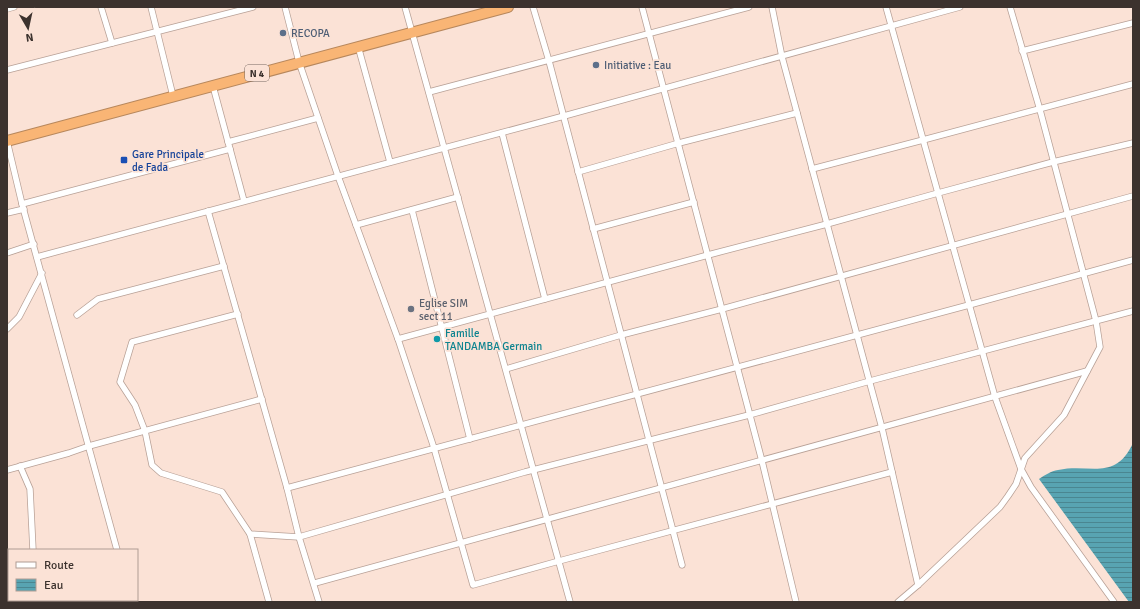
<svg xmlns="http://www.w3.org/2000/svg" width="1140" height="609" font-family="Signika,sans-serif">
<style>
.water{fill:url(#water-rules)}
.lines{fill:none;stroke-linecap:round;stroke-linejoin:round}
.street-casing{stroke:#b8a197;stroke-width:7}
.highway-casing{stroke:#b7875c;stroke-width:12}
.street{stroke:#fff;stroke-width:5.5}
.highway{stroke:#f9b575;stroke-width:10}
.service-dot{fill:#5c6f8a;stroke:#fbe2d6;stroke-width:1.5}
.transit-dot{fill:#1a4fb4;stroke:#fbe2d6;stroke-width:1.5}
.worship-dot{fill:#6b7280;stroke:#fbe2d6;stroke-width:1.5}
.culture-dot{fill:#0f9aa8;stroke:#fbe2d6;stroke-width:1.5}
.labels{text-anchor:middle;stroke-width:3.5;stroke-linejoin:round;paint-order:stroke}
.shield{fill:#fbe2d6;stroke:#756760;stroke-width:1}
.shield-label{font-size:10px;font-weight:bold;fill:#3c322e}
.service-label{font-size:11px;fill:#4e5e75;stroke:#fbe2d6;text-anchor:start}
.transit-label{font-size:11px;fill:#164399;stroke:#fbe2d6;text-anchor:start}
.worship-label{font-size:11px;fill:#5b616d;stroke:#fbe2d6;text-anchor:start}
.culture-label{font-size:11px;fill:#0d838f;stroke:#fbe2d6;text-anchor:start}
</style>
<defs>
<pattern id="water-rules" width="6" height="5" patternUnits="userSpaceOnUse"><rect width="6" height="5" fill="#58a4b2"/><path d="M0 2.5h6" fill="none" stroke="#4a8691"/></pattern>
</defs>
<rect width="100%" height="100%" fill="#fbe2d6"/>
<path class="water" d="M1133,443V602H1129L1039,479C1045,475 1051,471 1058,470C1090,463 1115,482 1133,443Z"/>
<g class="lines">
<defs>
<g id="street">
<path d="M101,7L112,43"/>
<path d="M151,7L173,96"/>
<path d="M285,7L299,62L338,176L398,339L434,448L473,585L559,561L892,472"/>
<path d="M405,7L570,602"/>
<path d="M533,7L549,61L682,565"/>
<path d="M642,7L762,461L796,602"/>
<path d="M772,7L782,57L882,428L918,585"/>
<path d="M886,7L995,397L1021,469L1031,487L1114,602"/>
<path d="M7,9L14,7"/>
<path d="M358,46L390,162"/>
<path d="M1022,51L1133,23"/>
<path d="M7,70L253,7"/>
<path d="M213,86L244,201"/>
<path d="M429,92L749,7"/>
<path d="M502,133L545,299"/>
<path d="M7,141L22,204L117,550"/>
<path d="M228,142L318,118"/>
<path d="M812,169L923,140L1133,84"/>
<path d="M578,172L679,143L797,113"/>
<path d="M22,204L230,149"/>
<path d="M412,210L470,439"/>
<path d="M208,211L287,488L299,537L319,602"/>
<path d="M7,213L24,209"/>
<path d="M356,225L458,197"/>
<path d="M593,229L694,202"/>
<path d="M7,253L34,244"/>
<path d="M37,257L564,116L960,7"/>
<path d="M238,314L132,342L120,382L135,405L145,431L152,465L161,473L222,492L250,534L299,537L525,472L749,415L870,381L1133,311"/>
<path d="M77,315L98,299L224,266"/>
<path d="M7,329L19,317L42,273"/>
<path d="M398,339L708,255L827,224L938,193L1053,162L1133,143"/>
<path d="M506,369L621,335L722,309L1133,196"/>
<path d="M20,466L30,489L33,550"/>
<path d="M7,470L69,453L89,446L262,399"/>
<path d="M287,488L969,305L1133,260"/>
<path d="M250,534L269,602"/>
<path d="M315,583L1087,371"/>
<path d="M57,600V602"/>
<path d="M131,600L132,602"/>
<path d="M22,602L24,600"/>
<path d="M898,602L918,585L1000,507L1008,496L1016,484L1025,458L1064,415L1100,347L1096,321L1040,110L1010,7"/>
</g>
<path id="highway" d="M7,141L508,7"/>
</defs>
<use href="#street" class="street-casing"/>
<use href="#highway" class="highway-casing"/>
<use href="#street" class="street"/>
<use href="#highway" class="highway"/>
</g>
<g class="service-dot">
<circle cx="283" cy="33" r="4"/>
<circle cx="596" cy="65" r="4"/>
</g>
<rect class="transit-dot" x="120" y="156" width="8" height="8" rx="2"/>
<circle class="worship-dot" cx="411" cy="309" r="4"/>
<circle class="culture-dot" cx="437" cy="339" r="4"/>
<g class="labels">
<rect class="shield" x="245" y="65" width="24" height="16" rx="3"/>
<g class="shield-label">
<text x="257" y="77">N 4</text>
</g>
<g class="service-label">
<text x="291" y="37">RECOPA</text>
<text x="604" y="69">Initiative : Eau</text>
</g>
<g class="transit-label">
<text x="132" y="158">Gare Principale<tspan x="132" dy="13">de Fada</tspan></text>
</g>
<g class="worship-label">
<text x="419" y="307">Eglise SIM<tspan x="419" dy="13">sect 11</tspan></text>
</g>
<g class="culture-label">
<text x="445" y="337">Famille<tspan x="445" dy="13">TANDAMBA Germain</tspan></text>
</g>
</g>
<rect width="1140" height="609" fill="none" stroke="#3c322e" stroke-width="16"/>
<rect x="8" y="549" width="130" height="52" fill="#fbe2d6" stroke="#af9c93"/>
<rect x="16" y="562" width="20" height="6" fill="#ffffff" stroke="#af9c93"/>
<text x="44" y="569" font-size="12" fill="#3c322e">Route</text>
<rect x="16" y="579" width="20" height="12" fill="url(#water-rules)" stroke="#af9c93"/>
<text x="44" y="589" font-size="12" fill="#3c322e">Eau</text>
<g transform="translate(28 28) rotate(171)" stroke="#fbe2d6" stroke-width="3" paint-order="stroke">
<path d="M0-3L7 15L0 10L-7 15Z" fill="#3c322e"/>
<text y="-6" font-size="11" font-weight="bold" text-anchor="middle" fill="#3c322e">N</text>
</g>
</svg>
